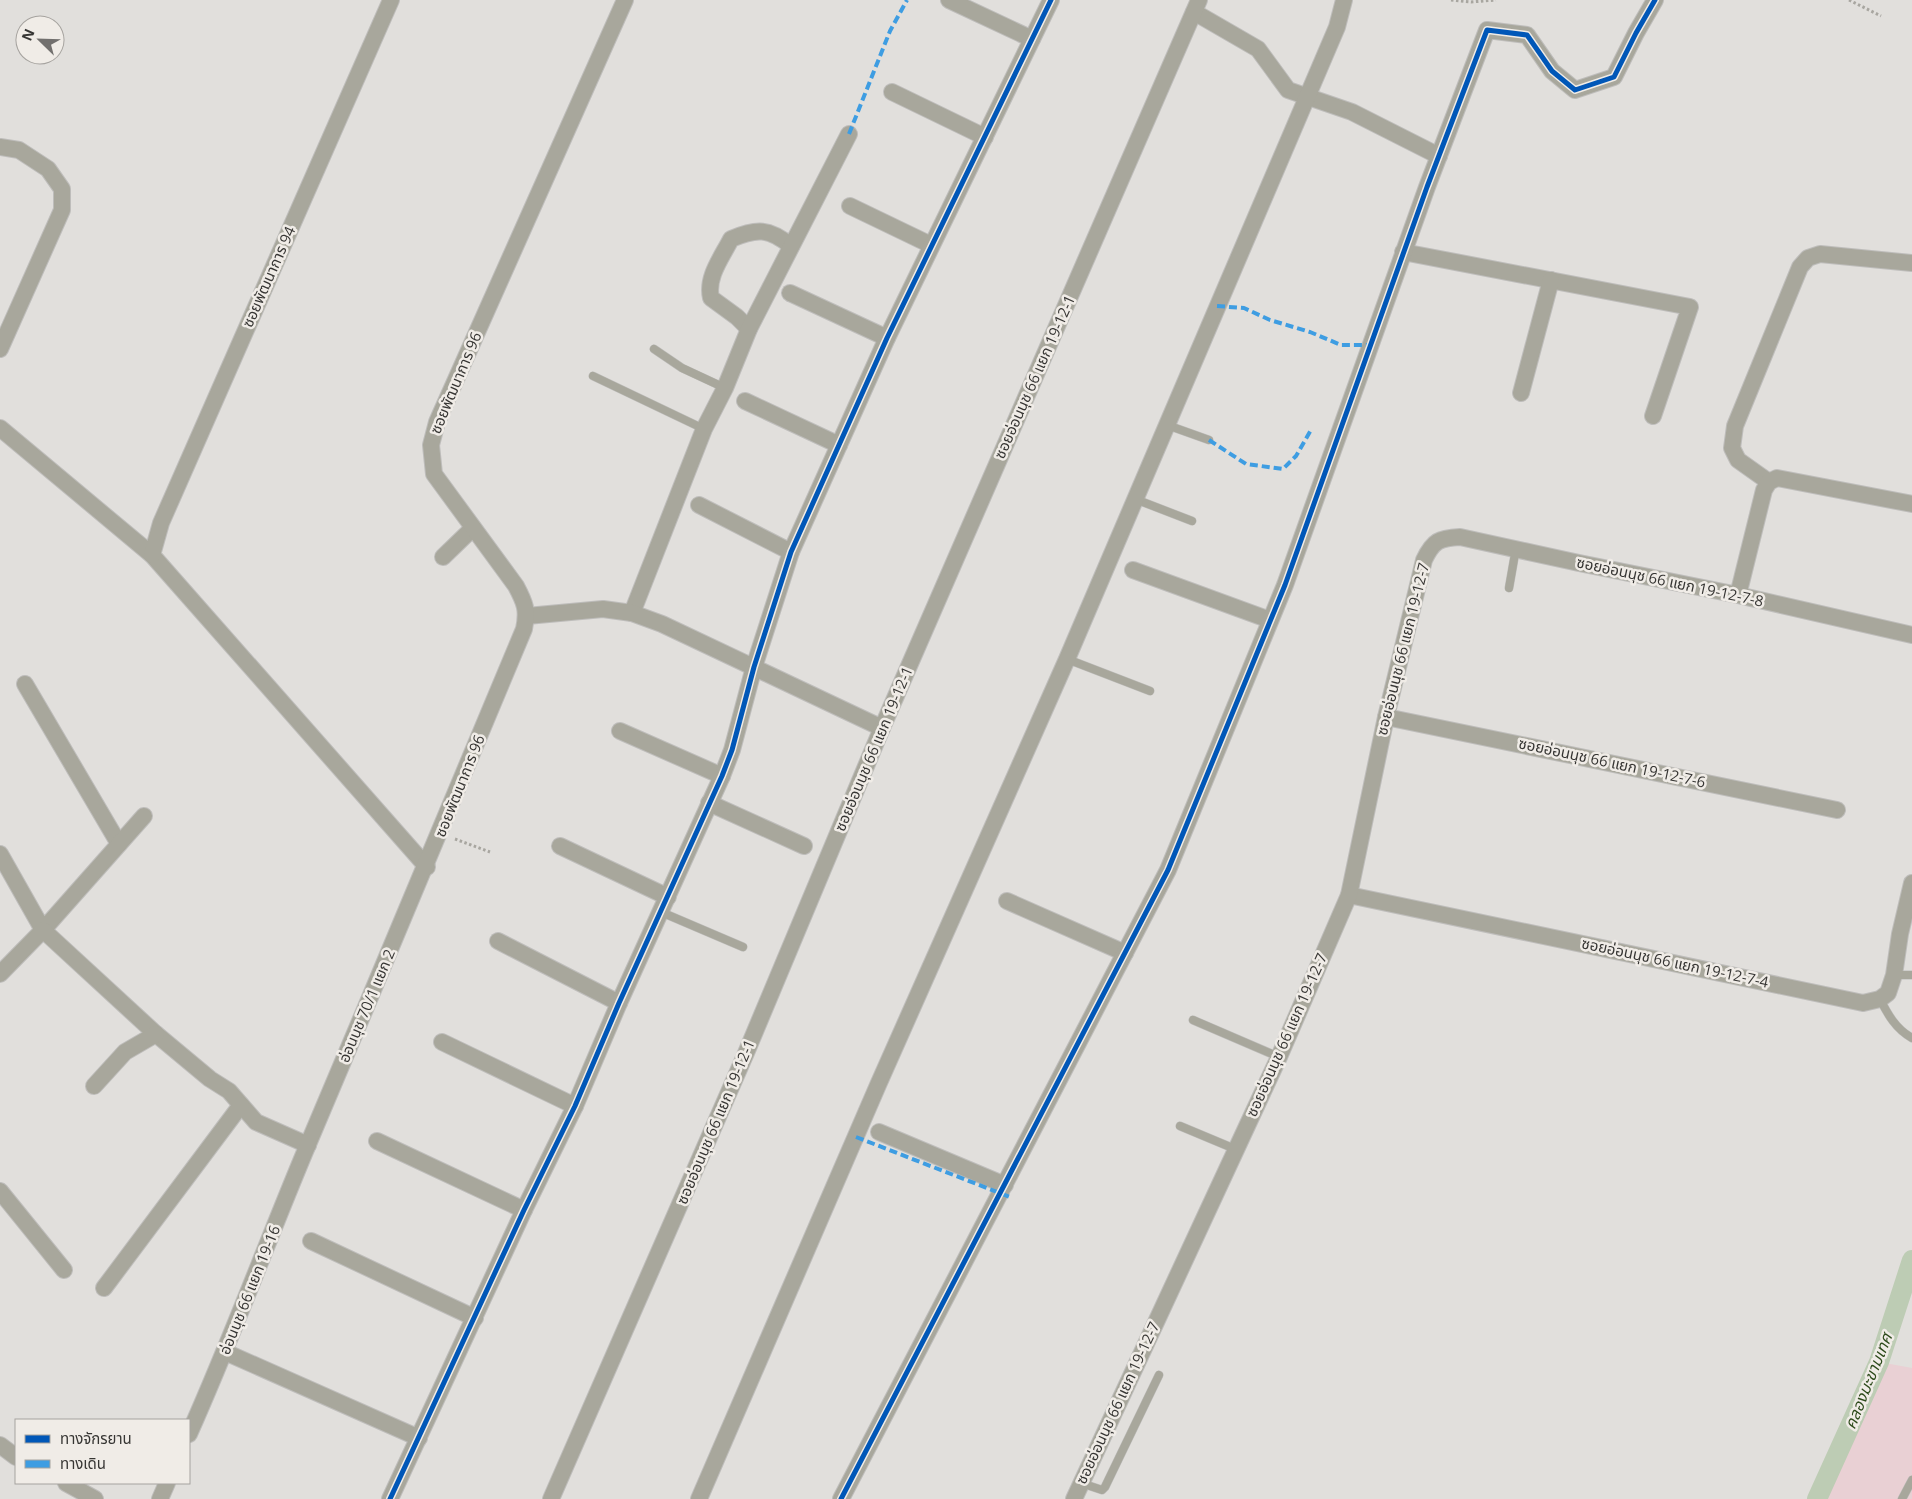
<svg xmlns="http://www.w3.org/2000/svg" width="1912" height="1499" font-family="'Open Sans','Noto Sans Thai',sans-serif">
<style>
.green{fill:#e9d0d4}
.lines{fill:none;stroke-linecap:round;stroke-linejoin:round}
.canal{stroke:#bdccb4;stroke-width:20}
.lane-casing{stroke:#bebdbb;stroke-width:9}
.street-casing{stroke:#bebdbb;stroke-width:18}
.path{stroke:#a8a6a0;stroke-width:3;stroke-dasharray:2.5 2.5;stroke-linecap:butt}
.lane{stroke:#a8a79c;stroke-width:8}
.street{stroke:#a8a79c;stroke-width:16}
.quiet{stroke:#3e9de2;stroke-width:4;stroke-dasharray:8 4;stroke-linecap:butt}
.cycleway-casing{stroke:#f0ece7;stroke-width:8}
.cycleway{stroke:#0057b8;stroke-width:5}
.labels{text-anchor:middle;stroke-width:5;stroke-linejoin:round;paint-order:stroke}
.street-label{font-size:15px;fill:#363533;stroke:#f0ece7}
.water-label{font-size:16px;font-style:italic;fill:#2d4b1b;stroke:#f0ece7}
</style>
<rect width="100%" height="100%" fill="#e1dfdc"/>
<path class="green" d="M1879,1362L1912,1368V1499H1817Z"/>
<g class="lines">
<path class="canal" d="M1817,1499L1879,1362L1912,1260"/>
<defs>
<g id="lane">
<path d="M654,349L682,368L725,388"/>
<path d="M593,376L704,429"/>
<path d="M1167,425L1209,440"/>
<path d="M1135,499L1192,521"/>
<path d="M1509,588L1516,548"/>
<path d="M1067,659L1150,691"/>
<path d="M661,912L743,947"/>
<path d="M1894,975H1912"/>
<path d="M1880,999C1888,1015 1896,1029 1912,1038"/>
<path d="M1193,1020L1279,1057"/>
<path d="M1180,1126L1235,1149"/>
<path d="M1081,1483L1102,1490L1105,1487L1159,1375"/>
<path d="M1902,1499L1912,1480"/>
</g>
<g id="street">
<path d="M949,0L1032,39"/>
<path d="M1194,12L1258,49L1288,90L1352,112L1439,156"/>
<path d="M892,92L985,137"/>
<path d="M0,147L19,150L48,169L62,189V210L0,349"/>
<path d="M850,206L931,245"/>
<path d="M1403,252L1690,307L1653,416"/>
<path d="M790,293L887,338"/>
<path d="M749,329L737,317L711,298C706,277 722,257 731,239C757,228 769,228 791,246"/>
<path d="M1521,393L1551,280"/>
<path d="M745,401L839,445"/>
<path d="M0,428L152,555L427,867"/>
<path d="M1769,482L1738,460L1732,448L1735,426L1800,267L1808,258L1820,254L1912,263"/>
<path d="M699,505L791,552"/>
<path d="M152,555L161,523L391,0"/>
<path d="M443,557L473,528"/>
<path d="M1133,570L1270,620"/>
<path d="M1738,595L1764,490L1769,482L1777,478L1912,504"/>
<path d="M632,613L704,429L725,388L749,329L849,134"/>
<path d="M527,616L603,609L632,613L662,624L882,728"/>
<path d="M25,684L119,844"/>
<path d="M1386,717L1837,810"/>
<path d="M620,731L722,776"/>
<path d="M709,803L804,846"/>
<path d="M560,846L668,897"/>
<path d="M0,854L43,930L144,816"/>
<path d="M1349,895L1863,1003L1880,999L1888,993L1894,975L1900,934L1912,883"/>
<path d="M1007,901L1125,953"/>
<path d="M498,941L619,1003"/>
<path d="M0,974L43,930L156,1034L210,1079L229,1091L256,1122L308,1145"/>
<path d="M442,1042L575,1106"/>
<path d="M94,1086L125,1052L156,1034"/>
<path d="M879,1132L1005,1185"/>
<path d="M377,1141L524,1210"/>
<path d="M0,1191L64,1270"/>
<path d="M311,1241L475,1318"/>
<path d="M104,1288L241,1105"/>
<path d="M225,1352L419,1438"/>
<path d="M189,1434C232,1338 268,1239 309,1142C381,971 454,800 524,629C528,610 525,603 516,586L434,474L431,445L437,422L625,0"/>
<path d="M0,1445L16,1457"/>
<path d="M66,1483L95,1499"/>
<path d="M160,1499L167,1483"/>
<path d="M390,1499L524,1210L575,1106L619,1003L722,776L732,750L754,667L791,552L887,338L1051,0"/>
<path d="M551,1499L746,1053L882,728L1199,0"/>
<path d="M699,1499L878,1085L1067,659L1337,27L1344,0"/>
<path d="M841,1499L1168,870L1285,585L1427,187L1487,30L1527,35L1552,71L1575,90L1614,77L1636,33L1655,0"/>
<path d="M1074,1499L1279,1057L1349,895L1386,717L1424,560C1433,541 1439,538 1460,537L1579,563L1738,595L1912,635"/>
</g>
</defs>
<use href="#lane" class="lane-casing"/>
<use href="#street" class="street-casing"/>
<g class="path">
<path d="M1451,0L1471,2L1496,0"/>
<path d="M1849,0L1881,16"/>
<path d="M455,839L490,852"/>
</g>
<use href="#lane" class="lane"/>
<use href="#street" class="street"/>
<g class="quiet">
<path d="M849,134L890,31L907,0"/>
<path d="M1217,306L1244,308L1270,320L1310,332L1341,345H1367"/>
<path d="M1209,440L1246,464L1283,469L1296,456L1311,430"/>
<path d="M856,1137L1010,1197"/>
</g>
<defs>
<g id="cycleway">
<path d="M390,1499L524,1210L575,1106L619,1003L722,776L732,750L754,667L791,552L887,338L1051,0"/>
<path d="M841,1499L1168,870L1285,585L1427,187L1487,30L1527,35L1552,71L1575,90L1614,77L1636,33L1655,0"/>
</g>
</defs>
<use href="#cycleway" class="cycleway-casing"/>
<use href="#cycleway" class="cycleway"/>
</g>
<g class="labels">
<g class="street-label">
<text transform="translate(269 277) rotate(-66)" y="5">ซอยพัฒนาการ 94</text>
<text transform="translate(1035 377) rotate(-66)" y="5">ซอยอ่อนนุช 66 แยก 19-12-1</text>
<text transform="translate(456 383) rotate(-67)" y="5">ซอยพัฒนาการ 96</text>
<text transform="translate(1670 582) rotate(12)" y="5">ซอยอ่อนนุช 66 แยก 19-12-7-8</text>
<text transform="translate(1403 649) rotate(-76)" y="5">ซอยอ่อนนุช 66 แยก 19-12-7</text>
<text transform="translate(874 749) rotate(-67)" y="5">ซอยอ่อนนุช 66 แยก 19-12-1</text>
<text transform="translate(1612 763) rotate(12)" y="5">ซอยอ่อนนุช 66 แยก 19-12-7-6</text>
<text transform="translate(460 786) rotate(-68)" y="5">ซอยพัฒนาการ 96</text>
<text transform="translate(1675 963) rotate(12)" y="5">ซอยอ่อนนุช 66 แยก 19-12-7-4</text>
<text transform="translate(367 1006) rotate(-67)" y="5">อ่อนนุช 70/1 แยก 2</text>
<text transform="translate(1287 1035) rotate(-66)" y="5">ซอยอ่อนนุช 66 แยก 19-12-7</text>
<text transform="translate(716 1122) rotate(-67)" y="5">ซอยอ่อนนุช 66 แยก 19-12-1</text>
<text transform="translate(250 1290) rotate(-68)" y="5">อ่อนนุช 66 แยก 19-16</text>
<text transform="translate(1118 1403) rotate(-65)" y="5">ซอยอ่อนนุช 66 แยก 19-12-7</text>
</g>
<g class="water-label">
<text transform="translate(1868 1381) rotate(-68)" y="6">คลองมะขามเทศ</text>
</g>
</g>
<rect x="15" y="1419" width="175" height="65" fill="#f0ece7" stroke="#a6a39f"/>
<rect x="25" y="1435" width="25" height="8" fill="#0057b8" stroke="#a6a39f"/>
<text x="60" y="1444" font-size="15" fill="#363533">ทางจักรยาน</text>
<rect x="25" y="1460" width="25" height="8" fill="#3e9de2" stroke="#a6a39f"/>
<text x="60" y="1469" font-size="15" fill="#363533">ทางเดิน</text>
<g transform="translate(40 40) rotate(293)"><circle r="24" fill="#f0ece7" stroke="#a6a39f"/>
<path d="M0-4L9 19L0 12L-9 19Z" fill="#72706e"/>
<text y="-8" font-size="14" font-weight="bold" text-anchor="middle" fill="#363533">N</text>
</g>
</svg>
